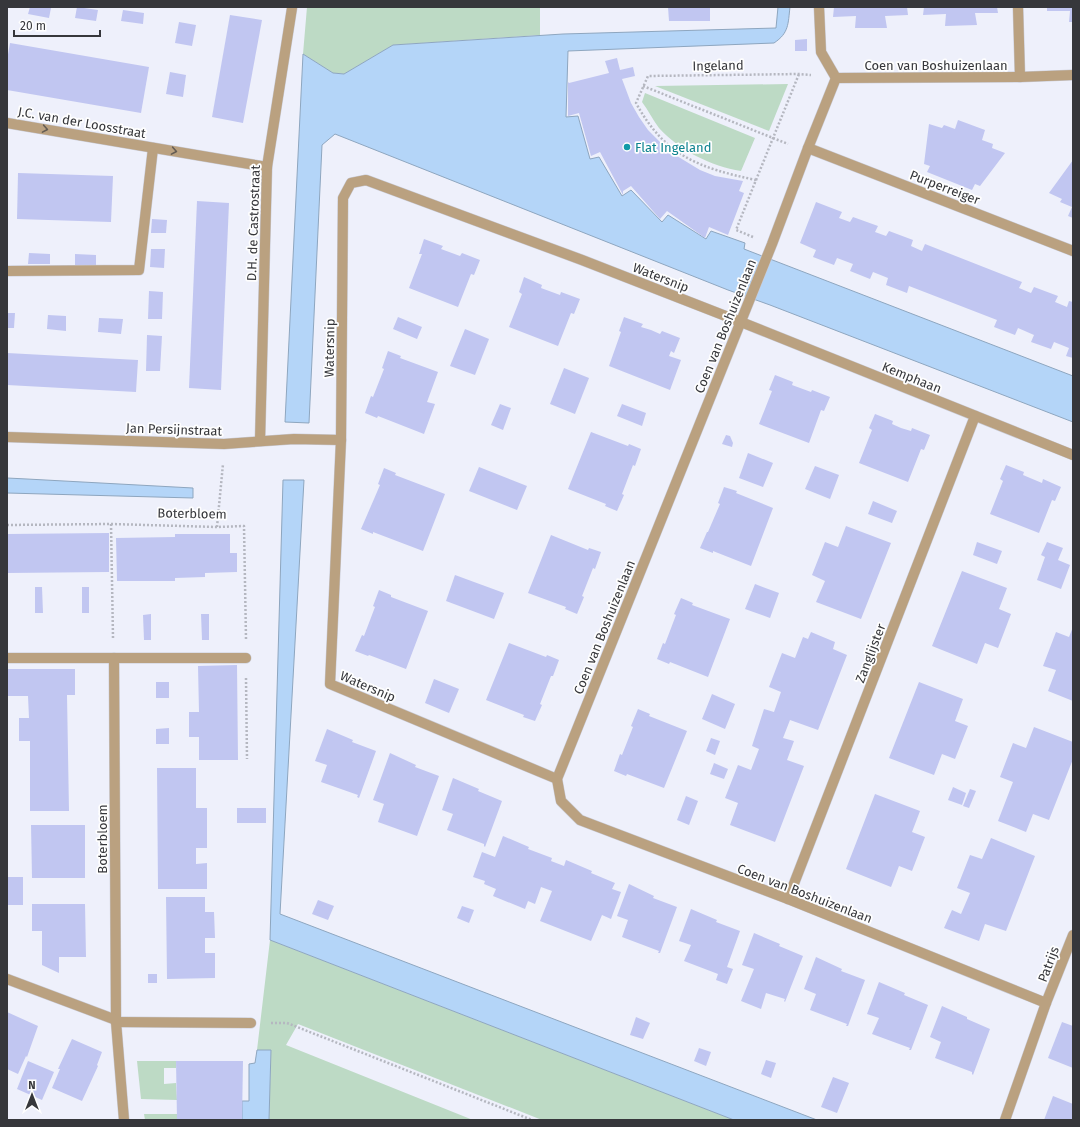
<svg xmlns="http://www.w3.org/2000/svg" width="1080" height="1127" font-family="'Fira Sans',sans-serif">
<style>
.green{fill:#bddac5}
.water{fill:#b4d5f8;stroke:#8ea6bf}
.building{fill:#c1c6f1}
.lines{fill:none;stroke-linecap:round;stroke-linejoin:round}
.lane-casing{stroke:#c9cbd5;stroke-width:11}
.street-casing{stroke:#c9cbd5;stroke-width:11}
.path{stroke:#b5b7c0;stroke-width:2.5;stroke-dasharray:2 2;stroke-linecap:butt}
.lane{stroke:#baa180;stroke-width:10}
.street{stroke:#baa180;stroke-width:10}
.oneway{stroke:#645c53}
.culture-dot{fill:#0f9aa8;stroke:#fefefe;stroke-width:1.5}
.labels{text-anchor:middle;stroke-width:3.5;stroke-linejoin:round;paint-order:stroke}
.street-label{font-size:13px;fill:#36373b;stroke:#fefefe}
.culture-label{font-size:13px;fill:#0d838f;stroke:#fefefe;text-anchor:start}
</style>
<rect width="100%" height="100%" fill="#eef0fb"/>
<g class="green">
<path d="M307,7H540V35L393,45L344,74L333,73L303,54Z"/>
<path d="M788,84L769,131L655,86Z"/>
<path d="M645,93L755,138L741,171C711,166 680,151 659,128C653,120 648,110 642,102Z"/>
<path d="M270,940L734,1120H542L298,1024L286,1045L473,1120H269L271,1051L257,1050Z"/>
<path d="M137,1061H176V1068H164V1084L176,1083L177,1100L141,1099Z"/>
<path d="M144,1114H177V1120H145Z"/>
</g>
<g class="water">
<path d="M778,7H790C788,24 789,33 774,43L568,51L566,117L578,116L590,159L599,157L622,196L631,190L662,222L668,215L706,239L711,231L745,243L744,249L1073,376V422L770,305L728,290L335,134L322,145L309,423L285,422L303,54L333,73L344,74L393,45L563,34L776,28Z"/>
<path d="M7,478L27,479L193,488V498L7,493Z"/>
<path d="M283,480H304L280,914L817,1120H734L270,940Z"/>
<path d="M257,1050H271L269,1120H242V1101H249V1064L255,1063Z"/>
</g>
<g class="building">
<path d="M30,7L51,8L49,18L28,14Z"/>
<path d="M77,7L98,10L96,21L75,18Z"/>
<path d="M668,7H710V21H669Z"/>
<path d="M834,7H907L908,15L885,16L887,28H855L856,16L833,17Z"/>
<path d="M924,7H997L998,13H975L977,25L945,26L946,14L923,15Z"/>
<path d="M1047,7H1073V22H1069L1070,11H1047Z"/>
<path d="M123,10L144,13L143,24L121,21Z"/>
<path d="M230,15L262,20L243,123L212,117Z"/>
<path d="M179,22L196,25L192,46L175,43Z"/>
<path d="M807,39V51H795V40Z"/>
<path d="M10,43L149,67L141,113L7,90V60Z"/>
<path d="M617,58L620,70L633,67L635,76L622,79L631,103L639,117L648,130L660,142L672,153L700,170L715,176L743,181L739,191L744,193L728,235L709,227L705,238L667,211L660,219L631,186L623,191V195L600,152L591,156L579,113L568,116V82L569,83L609,73L605,61Z"/>
<path d="M170,72L186,75L183,97L166,94Z"/>
<path d="M958,120L985,130L982,140L993,144L992,148L1005,153L980,186L975,184L972,190L927,172L930,166L924,164L929,124L942,128L944,125L955,129Z"/>
<path d="M1073,160V218L1068,216L1072,207L1060,202L1062,199L1049,193Z"/>
<path d="M18,173L113,176L111,222L17,219Z"/>
<path d="M197,201L229,203L221,390L189,388Z"/>
<path d="M816,202L842,212L839,218L850,222L853,217L878,226L875,232L886,236L889,231L913,240L911,246L922,251L925,244L1022,282L1019,288L1031,293L1034,287L1058,296L1055,302L1067,307L1069,301L1073,302V358L1066,356L1069,348L1054,342L1051,349L1031,342L1034,335L1018,328L1015,335L994,327L997,320L909,286L907,293L886,285L888,278L873,272L870,279L850,271L853,264L837,258L834,265L813,257L816,250L800,243Z"/>
<path d="M152,219L167,220L166,233H151Z"/>
<path d="M424,239L443,246L441,249L460,256L462,253L480,260L474,275L471,274L458,307L409,288L422,254H419Z"/>
<path d="M151,249H165L164,268L150,267Z"/>
<path d="M29,253L50,254V264H28Z"/>
<path d="M75,254L96,255V266L75,265Z"/>
<path d="M524,277L542,285L541,288L560,295L561,292L580,299L574,314L571,313L558,346L509,327L522,294L519,292Z"/>
<path d="M149,291L163,292L162,319H148Z"/>
<path d="M7,313H15L14,328H7Z"/>
<path d="M48,315L66,316V331L47,329Z"/>
<path d="M398,317L422,327L417,339L393,329Z"/>
<path d="M624,317L643,324L641,327L651,330L660,334L662,331L680,338L674,353L671,351L669,356L681,360L670,390L609,366L621,332L619,331Z"/>
<path d="M99,318L123,319L121,334L98,332Z"/>
<path d="M465,329L489,339L475,375L450,366Z"/>
<path d="M147,335L162,336L160,371H146Z"/>
<path d="M388,351L401,356L400,358L438,372L427,402L435,404L424,434L378,416L377,418L365,413L371,396L373,397L384,369L382,368Z"/>
<path d="M7,353L138,360L136,392L7,385Z"/>
<path d="M564,368L589,378L575,414L550,404Z"/>
<path d="M775,375L793,382L792,385L811,392L812,390L830,397L824,411L821,410L809,443L759,424L772,391L769,390Z"/>
<path d="M500,404L511,408L503,430L491,425Z"/>
<path d="M622,404L646,413L642,426L617,416Z"/>
<path d="M875,414L893,421L892,424L901,428L911,431L912,428L930,435L924,450L921,449L908,482L859,463L872,430L869,428Z"/>
<path d="M591,432L628,446L629,444L641,449L635,466L633,465L622,494L624,495L617,511L605,506L606,504L568,489Z"/>
<path d="M726,435L730,436L733,443L732,447L722,444Z"/>
<path d="M748,453L773,463L763,487L739,478Z"/>
<path d="M1006,465L1024,472L1023,475L1042,483L1043,479L1061,487L1055,501L1052,500L1039,533L990,514L1003,481L1000,479Z"/>
<path d="M815,466L839,475L830,499L805,489Z"/>
<path d="M479,467L527,486L517,510L469,491Z"/>
<path d="M384,468L396,473L395,475L445,494L423,551L373,532V534L361,529L374,499L380,485L378,484Z"/>
<path d="M724,487L737,491L736,493L773,508L751,566L713,551V553L700,548L707,532H708L720,504L718,503Z"/>
<path d="M873,501L897,511L892,523L868,514Z"/>
<path d="M846,526L891,543L861,619L816,602L825,581L812,575L825,542L838,547Z"/>
<path d="M109,533V572L7,573V534Z"/>
<path d="M175,534H230V553H237V572L205,573V577L175,578V581H117L116,538L175,537Z"/>
<path d="M551,535L588,550L589,548L601,552L595,569L593,568L582,596L584,597L577,614L565,609L566,607L528,593Z"/>
<path d="M977,542L1002,551L997,564L973,555Z"/>
<path d="M1047,542L1063,548L1058,560L1070,565L1061,589L1037,580L1045,557L1041,555Z"/>
<path d="M962,571L1007,588L999,609L1011,614L998,648L985,643L977,664L932,646Z"/>
<path d="M455,575L504,593L494,619L446,601Z"/>
<path d="M755,584L779,593L770,618L745,609Z"/>
<path d="M35,587H42L43,613H35Z"/>
<rect x="82" y="587" width="7" height="26"/>
<path d="M379,590L391,595V597L428,611L406,669L369,655L368,656L355,651L362,635L364,636L375,607L373,606Z"/>
<path d="M681,598L693,603L692,605L730,619L708,677L670,662L669,664L657,659L663,643L665,644L676,615L674,614Z"/>
<path d="M151,614V640H144L143,615Z"/>
<path d="M201,614H209V640H202Z"/>
<path d="M1073,627V701L1048,691L1056,670L1043,666L1056,632L1069,637Z"/>
<path d="M811,632L835,642L833,649L847,655L818,730L790,720L783,738L794,741L787,760L804,766L775,842L730,825L738,803L725,798L738,765L751,770L759,749L752,746L764,709L774,712L781,692L769,687L782,653L795,658L803,637L808,639Z"/>
<path d="M509,643L546,657L547,655L559,660L553,676H551L540,704L542,705L535,721L523,717L524,715L486,700Z"/>
<path d="M237,665L238,760H199V737H189V712H199L198,666Z"/>
<path d="M7,669H75V695H67L69,811H30V741H19V718H29L28,696H7Z"/>
<path d="M434,679L459,689L449,713L425,703Z"/>
<rect x="156" y="682" width="13" height="16"/>
<path d="M919,682L963,699L955,721L968,726L955,759L942,754L934,775L889,758Z"/>
<path d="M712,694L735,704L725,729L702,719Z"/>
<path d="M638,709L650,714L649,716L687,731L664,788L627,774L626,776L614,771L620,754L622,755L633,727L631,726Z"/>
<path d="M1034,727L1073,742V759L1049,820L1033,814L1026,832L998,821L1013,782L1000,777L1013,743L1026,748Z"/>
<path d="M169,728V744H156V729Z"/>
<path d="M327,729L353,740L352,742L376,751L359,798L357,797L358,795L321,782L327,765L315,761Z"/>
<path d="M711,738L720,741L715,755L706,751Z"/>
<path d="M390,753L416,765L415,767L439,776L417,836L378,822L384,804L373,800Z"/>
<path d="M714,763L728,769L724,779L710,774Z"/>
<path d="M157,768H196V808H207V848H196V864L207,863V889H158Z"/>
<path d="M453,778L479,789L478,791L502,801L485,847L484,846V844L447,830L453,814L442,810Z"/>
<path d="M953,787L966,793L962,805L948,800Z"/>
<path d="M970,789L976,791L969,808L963,806Z"/>
<path d="M875,794L920,811L912,832L925,837L912,871L899,866L891,887L846,869Z"/>
<path d="M686,796L698,801L689,825L677,820Z"/>
<rect x="237" y="808" width="29" height="15"/>
<path d="M31,825H85V878H32Z"/>
<path d="M503,836L529,847L528,849L552,858L551,861L564,866L566,860L592,871L591,873L615,883L612,889L621,892L611,919L602,915L591,941L540,921L552,891L541,887L535,904L528,901L525,909L493,896L496,889L484,884L485,881L473,877L482,852L495,857Z"/>
<path d="M991,838L1035,856L1006,931L985,924L979,941L944,928L952,910L961,914L970,893L957,888L970,855L982,859Z"/>
<rect x="7" y="877" width="16" height="28"/>
<path d="M629,884L654,896L653,898L677,907L660,953H658L659,951L622,937L628,920L617,916Z"/>
<path d="M166,897H205V912H214L215,938H205V953H215V978L167,979Z"/>
<path d="M318,900L334,906L328,920L312,914Z"/>
<path d="M32,904H85L86,957H59V973L42,965V931H32Z"/>
<path d="M462,906L474,910L469,923L457,918Z"/>
<path d="M691,909L717,920L716,922L740,931L727,967L733,969L727,984L716,980L718,974L684,961L691,945L679,941Z"/>
<path d="M754,933L780,944L779,946L803,956L785,1002L784,1001L785,999L766,993L761,1009L741,1001L754,969L742,965Z"/>
<path d="M816,957L842,969L841,971L865,980L848,1026H846L847,1024L810,1010L816,994L804,989Z"/>
<rect x="148" y="974" width="9" height="9"/>
<path d="M879,982L905,993L904,995L928,1005L911,1050H909L910,1048L872,1034L879,1018L867,1014Z"/>
<path d="M942,1006L967,1017V1019L990,1029L973,1075L972,1074V1072L935,1058L941,1042L930,1037Z"/>
<path d="M7,1012L38,1026L27,1057L26,1056L18,1074L7,1069Z"/>
<path d="M636,1017L650,1023L643,1039L630,1035Z"/>
<path d="M1062,1022L1073,1026V1068L1048,1058Z"/>
<path d="M72,1039L102,1052L97,1065L98,1066L82,1101L52,1088L60,1069H58Z"/>
<path d="M699,1048L711,1052L706,1066L694,1061Z"/>
<path d="M766,1060L776,1063L771,1078L761,1074Z"/>
<path d="M28,1061L54,1072L42,1100L17,1089Z"/>
<path d="M176,1061H243L242,1120H177Z"/>
<path d="M833,1077L849,1083L837,1113L821,1107Z"/>
<path d="M1053,1096L1073,1104L1072,1120H1044Z"/>
</g>
<g class="lines">
<defs>
<g id="lane">
<path d="M7,271L139,270L153,148"/>
<path d="M116,1022L251,1023"/>
</g>
<g id="street">
<path d="M819,7L821,52L836,78"/>
<path d="M1018,7L1020,77"/>
<path d="M7,123L267,167"/>
<path d="M808,148L1073,251"/>
<path d="M7,437L224,444L294,439L341,440"/>
<path d="M260,441L267,167L292,8"/>
<path d="M7,658H246"/>
<path d="M114,658L116,1022L124,1120"/>
<path d="M557,779L330,684L341,440L343,198L351,183L366,180L582,260L741,322L1073,455"/>
<path d="M788,899L975,416"/>
<path d="M7,979L116,1020"/>
<path d="M1046,1003L1073,935"/>
<path d="M1005,1120L1046,1003L788,899L580,820L561,801L557,779L772,244L808,148L836,78L1020,77L1073,75"/>
</g>
</defs>
<use href="#lane" class="lane-casing"/>
<use href="#street" class="street-casing"/>
<g class="path">
<path d="M643,86L788,144"/>
<path d="M756,180L799,74"/>
<path d="M753,237L736,230L756,180C699,168 665,156 636,103L648,76L799,74L811,75"/>
<path d="M111,524L113,638"/>
<path d="M7,525L111,524L217,527L244,526L246,639"/>
<path d="M217,527L223,464"/>
<path d="M246,678L247,759"/>
<path d="M271,1023H287L532,1120"/>
</g>
<use href="#lane" class="lane"/>
<use href="#street" class="street"/>
</g>
<defs><path id="oneway-chevron" d="M-2-3.5L2.5 0L-2 3.5" fill="none" stroke-width="1.6" stroke-linecap="round" stroke-linejoin="round"/></defs>
<g class="oneway">
<use href="#oneway-chevron" transform="translate(45 129) rotate(10)"/>
<use href="#oneway-chevron" transform="translate(174 151) rotate(10)"/>
</g>
<circle class="culture-dot" cx="627" cy="147" r="4"/>
<g class="labels">
<g class="street-label">
<text transform="translate(718 65) rotate(-1)" y="5">Ingeland</text>
<text x="936" y="70">Coen van Boshuizenlaan</text>
<text transform="translate(82 122) rotate(10)" y="5">J.C. van der Loosstraat</text>
<text transform="translate(945 187) rotate(21)" y="5">Purperreiger</text>
<text transform="translate(253 223) rotate(-88)" y="5">D.H. de Castrostraat</text>
<text transform="translate(661 277) rotate(21)" y="5">Watersnip</text>
<text transform="translate(725 326) rotate(-68)" y="5">Coen van Boshuizenlaan</text>
<text transform="translate(329 348) rotate(-89)" y="5">Watersnip</text>
<text transform="translate(912 377) rotate(22)" y="5">Kemphaan</text>
<text transform="translate(174 429) rotate(2)" y="5">Jan Persijnstraat</text>
<text transform="translate(192 513) rotate(1)" y="5">Boterbloem</text>
<text transform="translate(604 627) rotate(-68)" y="5">Coen van Boshuizenlaan</text>
<text transform="translate(870 653) rotate(-69)" y="5">Zanglijster</text>
<text transform="translate(368 686) rotate(23)" y="5">Watersnip</text>
<text transform="translate(102 839) rotate(-90)" y="5">Boterbloem</text>
<text transform="translate(805 893) rotate(21)" y="5">Coen van Boshuizenlaan</text>
<text transform="translate(1048 964) rotate(-69)" y="5">Patrijs</text>
</g>
<g class="culture-label">
<text x="635" y="152">Flat Ingeland</text>
</g>
</g>
<rect width="1080" height="1127" fill="none" stroke="#36373b" stroke-width="16"/>
<g transform="translate(32 1095)" stroke="#fefefe" stroke-width="3" paint-order="stroke">
<path d="M0-3L7 15L0 10L-7 15Z" fill="#36373b"/>
<text y="-6" font-size="11" font-weight="bold" text-anchor="middle" fill="#36373b">N</text>
</g>
<path d="M14 30v6h86v-6" fill="none" stroke="#36373b" stroke-width="2"/>
<text x="20" y="30" font-size="12" fill="#36373b" stroke="#fefefe" stroke-width="3" paint-order="stroke">20 m</text>
</svg>
